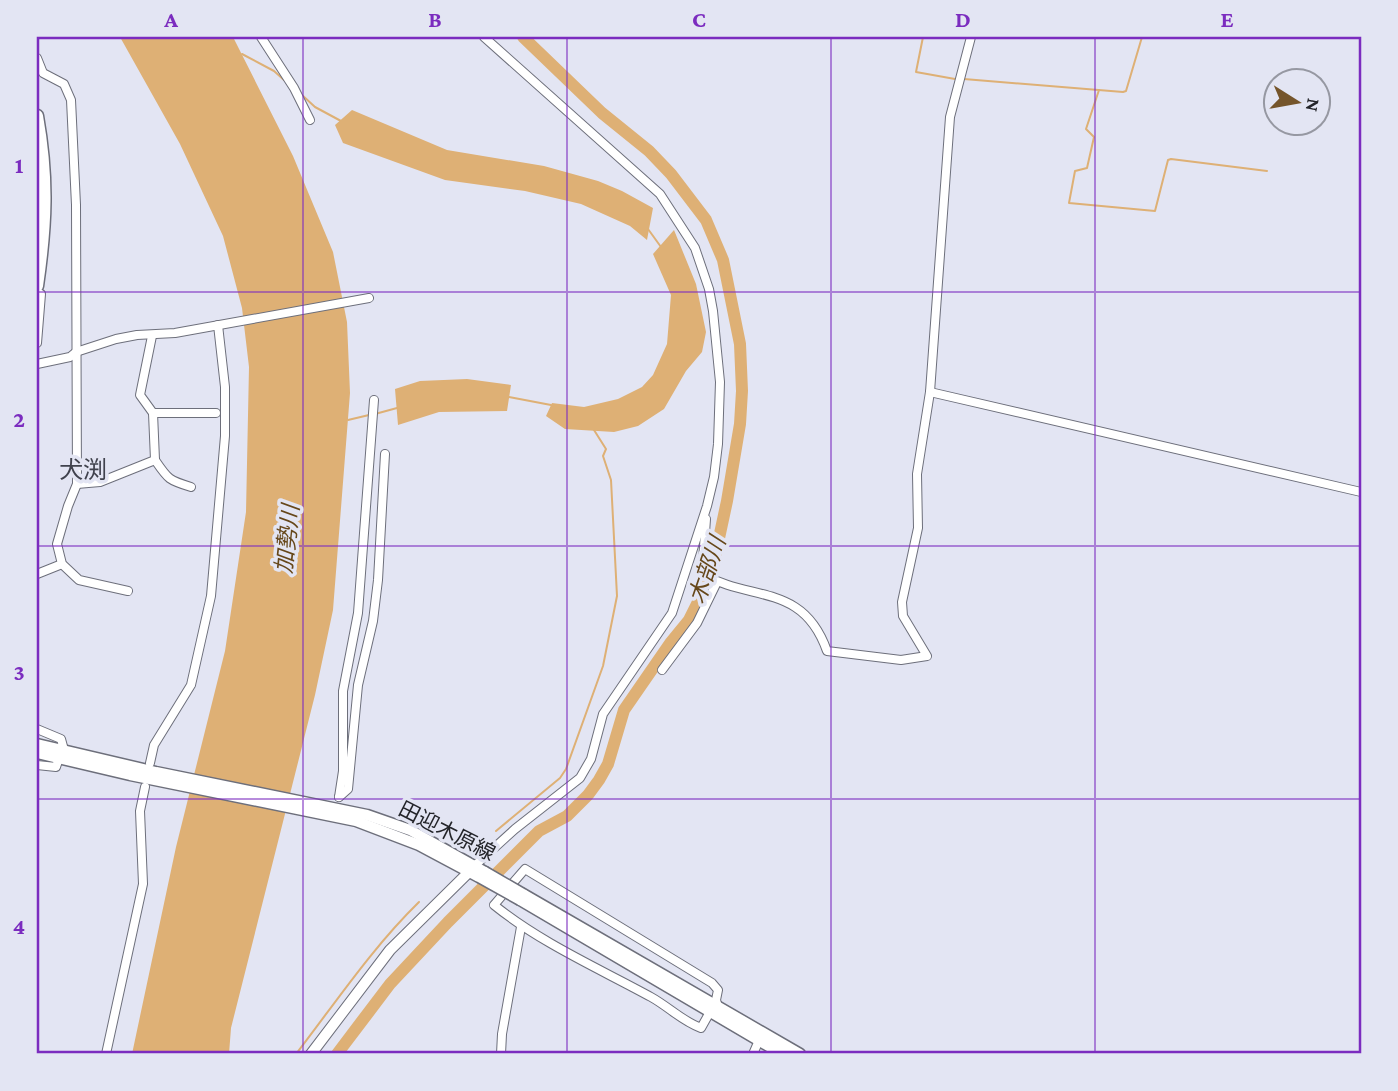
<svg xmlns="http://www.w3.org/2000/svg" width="1398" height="1091" font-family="'Crimson Pro','Noto Sans JP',serif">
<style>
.water{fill:#deb075}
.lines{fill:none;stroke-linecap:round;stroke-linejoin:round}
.stream{stroke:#deb075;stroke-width:2}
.river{stroke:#deb075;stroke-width:12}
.minor-casing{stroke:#6d6f7b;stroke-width:10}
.tertiary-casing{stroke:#6d6f7b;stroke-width:12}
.secondary-casing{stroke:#6d6f7b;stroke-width:13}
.primary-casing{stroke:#6d6f7b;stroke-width:15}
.minor{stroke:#fff;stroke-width:8}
.tertiary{stroke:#fff;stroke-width:10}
.secondary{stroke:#fff;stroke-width:10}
.primary{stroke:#fff;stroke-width:12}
.secondary-bridge-casing{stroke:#6d6f7b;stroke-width:13;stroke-linecap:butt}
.secondary-bridge{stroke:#fff;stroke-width:10}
.grid{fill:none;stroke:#7b2cbf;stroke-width:2;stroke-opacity:0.55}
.labels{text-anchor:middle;stroke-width:7;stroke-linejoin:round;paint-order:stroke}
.street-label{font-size:21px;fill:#232429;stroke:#e3e5f3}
.water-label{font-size:23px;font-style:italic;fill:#66471a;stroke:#e3e5f3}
.quarter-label{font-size:24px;fill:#40424d;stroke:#e3e5f3}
.neatline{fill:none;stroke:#7b2cbf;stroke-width:2.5}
.grid-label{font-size:23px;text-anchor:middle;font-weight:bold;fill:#7b2cbf}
</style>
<rect width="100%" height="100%" fill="#e3e5f3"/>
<g class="water">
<path d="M120,37H233L293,156L333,252L347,322L350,393L333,610L315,695L231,1028L229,1054H132L176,847L225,651L246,512L249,367L242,308L223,236L180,144Z"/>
<path d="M352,110L447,150L544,166L598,181L622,191L653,208L647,240L630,226L581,204L525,191L445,180L343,143L335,125Z"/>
<path d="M674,230L696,284L706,332L702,352L686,371L664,409L638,426L614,432L565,429L546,416L552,403L584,407L618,399L642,387L653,375L667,344L671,295L653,254Z"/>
<path d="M467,379L511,385L507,411L439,412L398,425L395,389L420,381Z"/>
</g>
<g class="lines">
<g class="stream">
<path d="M923,37L916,72L955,79"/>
<path d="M242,54L274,71L284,80"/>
<path d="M964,79L1123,92L1126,91L1142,37"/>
<path d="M1099,90L1086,129L1094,137L1087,168L1075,171L1069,203L1155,211L1168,160L1171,159L1267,171"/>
<path d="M302,95L315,107L341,121"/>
<path d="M648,229L661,247"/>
<path d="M509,397L551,405"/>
<path d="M375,414L397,408"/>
<path d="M348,420L369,415"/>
<path d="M496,831L560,778L566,769L603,666L617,596L611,480L603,456L606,449L594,430"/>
<path d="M296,1054C336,1002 372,948 419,902"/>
</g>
<path class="river" d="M337,1054L390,984L448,922L539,831L567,816L588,795L599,780L608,764L624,710L671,642L689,620L702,594L713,566L727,501L740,424L742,391L740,344L723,260L706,220L671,174L649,151L602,113L523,37"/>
<defs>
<g id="minor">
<path d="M261,37L294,88L310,120"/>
<path d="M37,58L43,73L64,84L71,100L76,205L77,484L68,506L57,544L62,564L79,580L128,591"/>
<path d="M37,292L41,294L37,343"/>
<path d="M37,364L70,357L76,352L116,339L137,335L175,333L369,298"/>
<path d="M930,392L1361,492"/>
<path d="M153,413H216"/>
<path d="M155,460C168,479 168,480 191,487"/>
<path d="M77,484L100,482L155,460L153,413L140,395L152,336"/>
<path d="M706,519L702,574C752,602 803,583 827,651L901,660L927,656L903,616L902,602L918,528L917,474L930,392L950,117L971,37"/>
<path d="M37,574L62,564"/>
<path d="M662,670L697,623L717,582"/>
<path d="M37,729L61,739L64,750"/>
<path d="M150,763L154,745L191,685L211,596L225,436V387L218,325"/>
<path d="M37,765L56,767L59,758"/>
<path d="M339,797L343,771V691L358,613L374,400"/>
<path d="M339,797L348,789L358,685L373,621L378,580L385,454"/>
<path d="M471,869L515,829L580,778L591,759L603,714L672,613L707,506L714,477L718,444L720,382L713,311L709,289L695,248L660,194L484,37"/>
<path d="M710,1012L701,1028C682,1021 669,1007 651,997C598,968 541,943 494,905L525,869L712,983L718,990L716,1000L718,1007"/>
<path d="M106,1054L143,884L140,811L145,787"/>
<path d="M501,1054L502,1034L521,927"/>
<path d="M753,1054L760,1038"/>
</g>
<path id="tertiary" d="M311,1054L390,950L469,872"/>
<g id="secondary">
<path d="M37,744L156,772L367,815L410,830L485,872"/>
<path d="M37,753L130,775L356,821L419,845L479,877"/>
<path d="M523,894L800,1054"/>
<path d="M520,900L782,1054"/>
</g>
<path id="primary" d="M37,116C48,178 46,224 37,286"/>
</defs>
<use href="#minor" class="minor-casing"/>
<use href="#tertiary" class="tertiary-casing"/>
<use href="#secondary" class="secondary-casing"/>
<use href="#primary" class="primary-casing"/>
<use href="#minor" class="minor"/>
<use href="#tertiary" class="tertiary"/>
<use href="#secondary" class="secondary"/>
<use href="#primary" class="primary"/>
<defs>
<g id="secondary-bridge">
<path d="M485,872L523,894"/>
<path d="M479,877L520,900"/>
</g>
</defs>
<use href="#secondary-bridge" class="secondary-bridge-casing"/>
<use href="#secondary-bridge" class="secondary-bridge"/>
</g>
<path class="grid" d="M303,37V1054M567,37V1054M831,37V1054M1095,37V1054M37,292H1361M37,546H1361M37,799H1361"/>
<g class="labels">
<g class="street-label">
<text transform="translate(447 831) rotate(27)" y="7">田迎木原線</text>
</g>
<g class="water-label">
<text transform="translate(287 539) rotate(-84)" y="8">加勢川</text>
<text transform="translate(707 570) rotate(-71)" y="8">木部川</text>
</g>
<g class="quarter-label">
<text x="83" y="478">犬渕</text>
</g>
</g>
<rect width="1398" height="1091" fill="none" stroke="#e3e5f3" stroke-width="77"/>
<g transform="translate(1297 102) rotate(101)"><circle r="33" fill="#e3e5f3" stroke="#9698a2" stroke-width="2"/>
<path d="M0-5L12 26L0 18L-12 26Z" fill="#75552b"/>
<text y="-10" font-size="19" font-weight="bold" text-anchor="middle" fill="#232429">N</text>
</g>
<rect x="38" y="38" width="1322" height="1014" class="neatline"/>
<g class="grid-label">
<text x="171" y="27">A</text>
<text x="435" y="27">B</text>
<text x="699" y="27">C</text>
<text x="963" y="27">D</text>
<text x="1227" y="27">E</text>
<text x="19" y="173">1</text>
<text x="19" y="427">2</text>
<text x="19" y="680">3</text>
<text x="19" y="934">4</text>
</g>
</svg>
